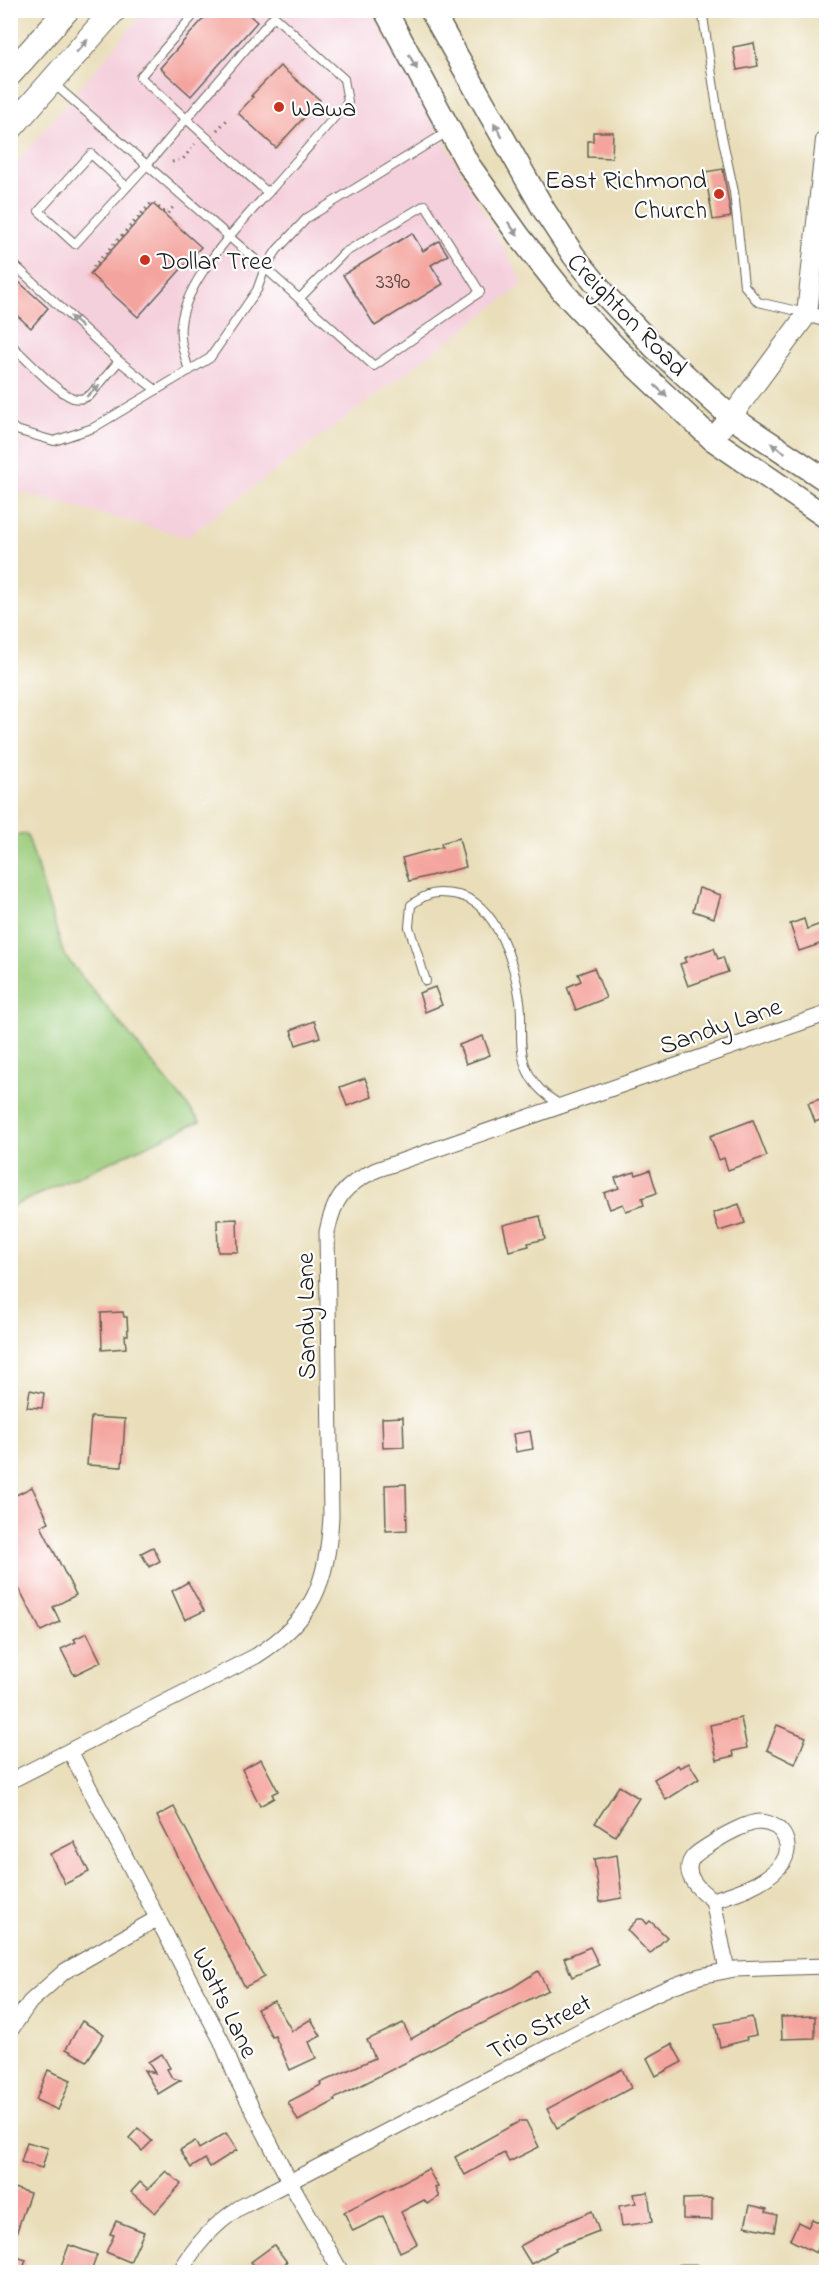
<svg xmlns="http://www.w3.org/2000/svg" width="837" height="2283" font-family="'Indie Flower',sans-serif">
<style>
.built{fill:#f4cfdc}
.green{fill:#9bcc7c;stroke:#5c744c;stroke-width:1.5}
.building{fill:#f4a49e}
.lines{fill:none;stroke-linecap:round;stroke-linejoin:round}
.service-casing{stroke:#646053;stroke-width:10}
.minor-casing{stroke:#646053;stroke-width:17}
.tertiary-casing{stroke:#646053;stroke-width:22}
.secondary-casing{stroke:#646053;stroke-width:25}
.primary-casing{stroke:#646053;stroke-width:26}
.path{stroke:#646053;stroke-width:3;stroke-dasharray:1.5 4.5;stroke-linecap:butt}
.service{stroke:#fff;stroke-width:8}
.minor{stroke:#fff;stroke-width:15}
.tertiary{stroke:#fff;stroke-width:20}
.secondary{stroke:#fff;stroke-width:22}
.primary{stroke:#fff;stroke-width:24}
.oneway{fill:#999}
.poi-dot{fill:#c8321e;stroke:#fff;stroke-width:2}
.labels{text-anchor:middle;stroke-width:4.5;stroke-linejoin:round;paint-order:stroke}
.number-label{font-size:22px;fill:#523e3c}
.poi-label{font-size:26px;fill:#1c1c1c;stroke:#fff;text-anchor:start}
.street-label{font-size:26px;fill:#1c1c1c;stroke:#fff}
</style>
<rect width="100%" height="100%" fill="#fff"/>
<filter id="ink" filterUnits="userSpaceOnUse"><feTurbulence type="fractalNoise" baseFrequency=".0167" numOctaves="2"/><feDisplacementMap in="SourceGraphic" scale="12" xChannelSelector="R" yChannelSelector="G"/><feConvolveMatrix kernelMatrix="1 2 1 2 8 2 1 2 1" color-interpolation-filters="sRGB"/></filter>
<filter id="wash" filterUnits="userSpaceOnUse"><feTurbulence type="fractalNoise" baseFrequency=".008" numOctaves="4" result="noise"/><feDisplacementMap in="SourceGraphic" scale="24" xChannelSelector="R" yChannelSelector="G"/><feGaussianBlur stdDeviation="1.35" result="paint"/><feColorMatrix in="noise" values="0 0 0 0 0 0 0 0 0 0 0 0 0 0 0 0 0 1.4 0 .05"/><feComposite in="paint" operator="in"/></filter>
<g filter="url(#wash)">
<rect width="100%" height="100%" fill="#e9deb9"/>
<path class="built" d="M145,11H372L524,284L187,537L13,491L11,493V169Z"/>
<path class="green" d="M27,834L64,955L200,1121L11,1207L10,836Z"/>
<g id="blocks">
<g class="building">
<path d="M211,10H244L257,22L191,96L160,68Z"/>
<path d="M754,43L758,66L737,70L733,47Z"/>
<path d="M280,66L320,100L276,148L238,113L253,97L251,96Z"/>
<path d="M593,132H613L612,158L588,157V141H593Z"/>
<path d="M723,169L731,217L713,220L705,172Z"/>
<path d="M153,204L201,247L138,317L90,274Z"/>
<path d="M412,233L423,251L439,241L448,255L431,265L443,284L375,326L343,275Z"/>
<path d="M10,274L48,308L31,328L10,309Z"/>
<path d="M459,838L466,867L409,881L402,858L442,847L441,843Z"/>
<path d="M699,888L721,895L714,918L693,911Z"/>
<path d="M804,919L807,929L826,922V942L799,951L790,924Z"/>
<path d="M714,948L718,959L723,957L728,972L688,986L680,964L686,962L684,958Z"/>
<path d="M594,968L606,998L576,1010L567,987L581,981L578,974Z"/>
<path d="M435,987L442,1005L425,1012L419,993Z"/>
<path d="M314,1021L320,1037L296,1045L291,1030Z"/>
<path d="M483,1036L490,1055L466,1064L459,1045Z"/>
<path d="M365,1078L372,1097L347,1106L340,1087Z"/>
<path d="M826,1097V1118L815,1122L808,1103Z"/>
<path d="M753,1120L767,1156L728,1170L724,1158L719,1160L710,1136Z"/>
<path d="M650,1170L657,1193L642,1198L644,1205L626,1211L623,1204L610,1209L604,1193L619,1188L615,1178L635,1172L636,1175Z"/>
<path d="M739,1204L745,1223L719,1231L713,1213Z"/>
<path d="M540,1216L545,1239L528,1243L529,1246L509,1251L503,1225Z"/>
<path d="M237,1219L238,1252H218L217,1220Z"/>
<path d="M123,1312L124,1317H127L128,1335H125L126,1348L102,1350L101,1313Z"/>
<path d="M30,1390L44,1393L42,1408L27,1407Z"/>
<path d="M91,1417L125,1419L122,1467L87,1465Z"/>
<path d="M403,1417L404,1447L383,1448L382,1418Z"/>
<path d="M530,1431L533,1449L516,1452L513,1434Z"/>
<path d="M406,1484L407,1530L386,1531L385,1485Z"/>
<path d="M32,1487L49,1522L41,1526L76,1595L53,1607L60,1622L41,1631L10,1571V1498Z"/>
<path d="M153,1547L160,1561L149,1567L141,1553Z"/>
<path d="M188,1582L204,1611L185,1620L172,1591Z"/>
<path d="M87,1633L101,1662L74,1675L61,1649L76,1642L74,1639Z"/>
<path d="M741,1718L747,1748L733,1751L734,1756L717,1760L710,1725Z"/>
<path d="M777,1725L806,1737L795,1764L767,1750Z"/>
<path d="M261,1759L278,1791L272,1794L274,1798L260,1806L242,1769Z"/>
<path d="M689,1763L699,1779L666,1800L654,1779L678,1765L680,1768Z"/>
<path d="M619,1786L639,1798L615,1836L595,1823Z"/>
<path d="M174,1807L264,1977L245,1987L157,1816Z"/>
<path d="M74,1842L89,1872L65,1884L50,1854Z"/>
<path d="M617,1855L622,1898L600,1902L594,1859Z"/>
<path d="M638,1919H643L647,1924L650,1921L667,1937L650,1954L627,1930Z"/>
<path d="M590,1947L599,1965L572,1977L564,1958Z"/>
<path d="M538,1971L548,1990L334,2099L335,2101L298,2121L288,2102L321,2085L320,2083L375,2058L367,2040L403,2023L411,2039L462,2010L513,1987Z"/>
<path d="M274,2001L292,2031L311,2019L321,2036L309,2042L316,2058L290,2070L275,2036L272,2037L257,2009Z"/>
<path d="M815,2016V2038L782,2039L781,2017Z"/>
<path d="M752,2017L756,2035L746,2037L747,2040L720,2047L715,2024Z"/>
<path d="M82,2021L104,2034L87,2061L66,2049Z"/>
<path d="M672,2044L682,2062L656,2076L647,2058Z"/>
<path d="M162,2054L170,2068L167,2069L172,2078L181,2080L158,2094L144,2070L155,2073L148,2062Z"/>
<path d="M622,2069L631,2088L557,2128L547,2109Z"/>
<path d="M48,2070L71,2080L58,2110L36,2100Z"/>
<path d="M520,2121H526L539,2147L509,2162L504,2153L465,2175L455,2157Z"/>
<path d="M138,2128L152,2141L142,2151L129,2138Z"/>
<path d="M226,2133L237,2150L210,2167L205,2159L191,2168L180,2150L195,2141L199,2149Z"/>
<path d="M27,2142L48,2148L42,2168L21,2162Z"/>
<path d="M428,2169L438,2187L435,2188L439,2197L427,2204L424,2200L401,2212L417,2244L400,2252L383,2216L353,2231L344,2212Z"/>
<path d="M166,2171L181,2184L155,2213L131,2192L140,2182L148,2189Z"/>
<path d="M10,2187L30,2193L13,2243H10Z"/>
<path d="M648,2192L652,2222L622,2226L619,2206L636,2203L634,2194Z"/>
<path d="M712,2198V2220L683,2219V2199Z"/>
<path d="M750,2205L767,2209L766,2212L777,2215L774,2232L745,2226Z"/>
<path d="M592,2211L599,2231L555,2248L556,2250L531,2264L520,2246L557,2226Z"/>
<path d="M812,2219L826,2226V2231L816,2253L790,2240L798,2222L808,2227Z"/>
<path d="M116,2221L144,2232L130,2262L106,2252L114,2235L110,2234Z"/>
<path d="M69,2245L97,2255L91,2272H59Z"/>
<path d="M274,2245L287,2262L273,2272H259L251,2262Z"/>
<path d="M10,2255L26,2260L22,2272H10Z"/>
</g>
</g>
</g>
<g filter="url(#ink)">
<use href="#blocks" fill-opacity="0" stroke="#646053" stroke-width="1.5"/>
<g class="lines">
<defs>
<g id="service">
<path d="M198,10L140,77L268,193"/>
<path d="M702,10L720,127L734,192L744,285L758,302L806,313"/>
<path d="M127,187L91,154L39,211L75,244L147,165L274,16L344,79L348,102C323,130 299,158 275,185C244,220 185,278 181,325C179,341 185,356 189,371"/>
<path d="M10,261L119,361L156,390"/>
<path d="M299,299L344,253L425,205L480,292L374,366L265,268L277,250L307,218L449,131"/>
<path d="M10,344C26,358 55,391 73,398C80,400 86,398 91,394L119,361"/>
<path d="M10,425L16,430L54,441L93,428L210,358L257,290L265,268L54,84"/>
<path d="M426,981L409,927L411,905C428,892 437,891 458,895C497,903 515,966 520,1001C523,1022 518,1044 525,1065C532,1084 544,1095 561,1105"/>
</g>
<g id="minor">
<path d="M807,314L826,319"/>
<path d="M70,1751L221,2040L237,2079L290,2182L341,2272"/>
<path d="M10,1781L256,1656C314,1619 327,1583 331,1517L327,1232C334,1198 344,1185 376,1170L826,1014"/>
<path d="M713,1900C736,1893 762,1885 779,1867C796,1849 785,1823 759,1822C749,1822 726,1834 717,1840C710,1845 700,1850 694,1856C679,1873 700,1891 713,1900L727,1970"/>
<path d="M10,2031L30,2002L65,1971L158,1918"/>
<path d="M180,2272C195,2245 213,2225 239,2208L626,2007L670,1987L700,1976L735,1969L826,1966"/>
<path d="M682,2272H695"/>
</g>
<path id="tertiary" d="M712,439L731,417L807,314L826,140"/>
<g id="secondary">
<path d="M385,10L468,164L519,236L564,293L619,351L712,439L826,517"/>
<path d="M431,10L544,210L574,256L607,297L654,347L731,417L826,480"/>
</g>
<g id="primary">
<path d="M10,74L67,10"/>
<path d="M10,129L114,10"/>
</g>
</defs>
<use href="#service" class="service-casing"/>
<use href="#minor" class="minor-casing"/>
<use href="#tertiary" class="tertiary-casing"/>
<use href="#secondary" class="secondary-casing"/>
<use href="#primary" class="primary-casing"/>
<g class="path">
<path d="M217,130L228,119"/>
<path d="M172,162L183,159L195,144"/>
<path d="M93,267L152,202L167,214L175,205"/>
</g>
<use href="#service" class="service"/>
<use href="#minor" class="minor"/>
<use href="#tertiary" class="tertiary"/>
<use href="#secondary" class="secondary"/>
<use href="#primary" class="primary"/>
</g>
<defs><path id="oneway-solid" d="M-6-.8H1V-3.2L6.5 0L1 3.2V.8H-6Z" transform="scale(1.5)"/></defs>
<g class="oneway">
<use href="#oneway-solid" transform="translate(82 46) rotate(-48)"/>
<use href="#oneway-solid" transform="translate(413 62) rotate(62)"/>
<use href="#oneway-solid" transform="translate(498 130) rotate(-120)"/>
<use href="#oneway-solid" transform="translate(513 229) rotate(54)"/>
<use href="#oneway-solid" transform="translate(76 322) rotate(-137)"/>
<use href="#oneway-solid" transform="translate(93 391) rotate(-41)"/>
<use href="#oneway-solid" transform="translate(661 391) rotate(43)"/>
<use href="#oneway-solid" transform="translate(778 448) rotate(-146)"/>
</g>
</g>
<g class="poi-dot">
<circle cx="279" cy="107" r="6"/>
<circle cx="719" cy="194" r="6"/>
<circle cx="145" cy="260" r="6"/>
</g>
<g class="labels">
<g class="number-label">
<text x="393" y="288">3390</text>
</g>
<g class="poi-label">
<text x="291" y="116">Wawa</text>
<text x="707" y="188" text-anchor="end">East Richmond<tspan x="707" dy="30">Church</tspan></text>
<text x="157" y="269">Dollar Tree</text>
</g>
<g class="street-label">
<text transform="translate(628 314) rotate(46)" y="9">Creighton Road</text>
<text transform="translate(720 1025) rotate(-19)" y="9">Sandy Lane</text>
<text transform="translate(305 1316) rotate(-91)" y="9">Sandy Lane</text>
<text transform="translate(226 2002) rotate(64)" y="9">Watts Lane</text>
<text transform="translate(539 2026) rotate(-28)" y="9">Trio Street</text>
</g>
</g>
<rect width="837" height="2283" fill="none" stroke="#fff" stroke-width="36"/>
</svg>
